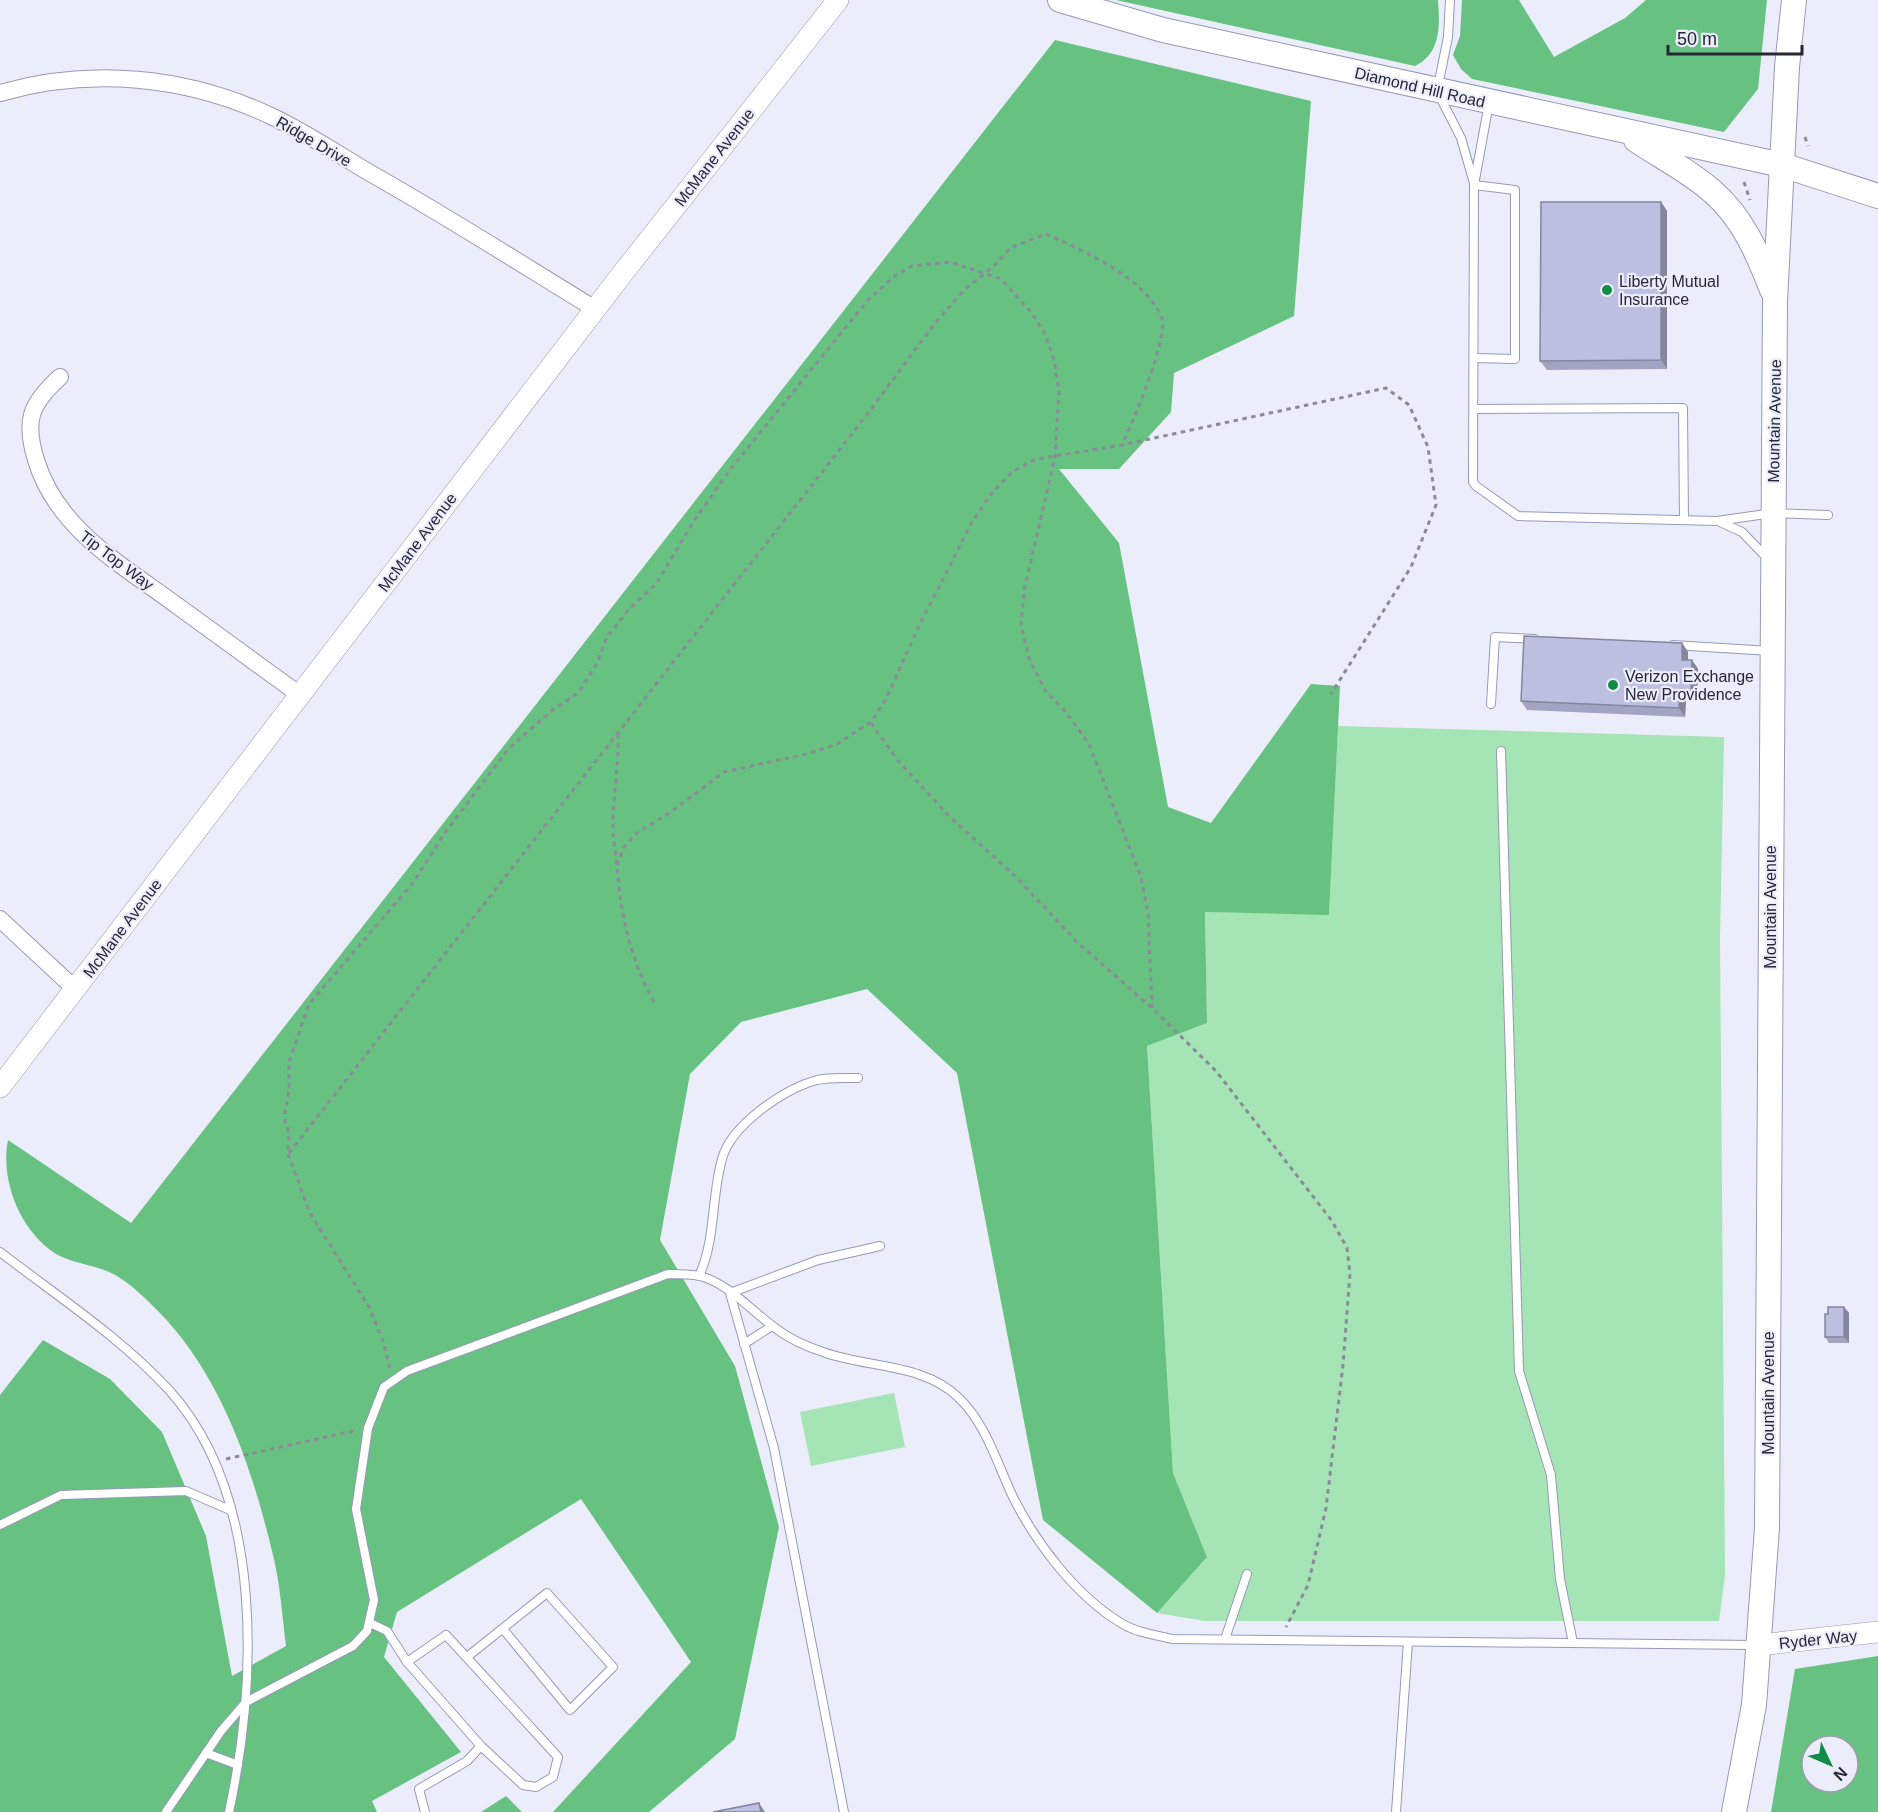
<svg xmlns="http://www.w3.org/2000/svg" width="1878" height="1812" font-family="Arial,sans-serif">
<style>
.green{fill:#a5e4b4}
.forest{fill:#67c181;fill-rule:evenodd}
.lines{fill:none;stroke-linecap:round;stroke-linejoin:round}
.service-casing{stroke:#9799b9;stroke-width:10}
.minor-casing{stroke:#9799b9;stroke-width:18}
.tertiary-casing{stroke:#9799b9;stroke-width:22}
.secondary-casing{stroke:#9799b9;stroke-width:26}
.path{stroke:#8a8b98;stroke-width:3;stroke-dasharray:4.5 4.5;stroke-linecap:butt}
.service{stroke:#fff;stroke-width:8}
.minor{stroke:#fff;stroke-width:16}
.tertiary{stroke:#fff;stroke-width:21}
.secondary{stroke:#fff;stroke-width:24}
.wall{fill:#a3a4c2}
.shaded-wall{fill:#84869e}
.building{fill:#bdbfe1;stroke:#84869e;stroke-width:1.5}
.poi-dot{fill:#118b46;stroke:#ecedfb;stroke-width:2}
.labels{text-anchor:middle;stroke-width:4.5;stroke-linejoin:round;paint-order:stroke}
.street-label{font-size:16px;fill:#272835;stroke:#ecedfb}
.poi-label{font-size:16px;fill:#272835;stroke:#ecedfb;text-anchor:start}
</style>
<rect width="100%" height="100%" fill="#ecedfb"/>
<g class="green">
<path d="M1338,726L1724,737L1720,941L1725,1575L1719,1621H1204L1157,1613L1207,1557L1173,1473L1147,1046L1207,1023L1205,912L1329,914Z"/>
<path d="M894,1393L905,1447L811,1466L800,1412Z"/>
</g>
<g class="forest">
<path d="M1116,0H1438C1440,26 1441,53 1415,66Z"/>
<path d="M1462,0H1519L1554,57L1625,18L1646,0H1767L1758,89L1724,132L1472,79L1461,69L1453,55L1460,36Z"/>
<path d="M1055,40L1311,101L1294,316L1174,373L1171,412L1119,469H1059L1119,543L1168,807L1211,823L1311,684L1340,686L1329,915L1205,912L1207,1023L1147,1046L1173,1473L1207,1557L1157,1613L1043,1520L957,1073L867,989L741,1022L690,1074L660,1240L735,1366L779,1527L735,1739L649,1812H553L691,1662L581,1499L397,1612L384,1657L461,1752L372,1801L377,1812H0V1395L43,1340L110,1379L162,1432L206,1536L232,1676L286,1646C282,1615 280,1581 272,1551C251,1465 221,1375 158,1311C147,1300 133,1286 120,1278C102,1265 75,1265 56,1254C20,1231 0,1181 8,1140L131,1223Z"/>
<path d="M1878,1656V1812H1771L1795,1669ZM1812,1746H1848V1782H1812Z"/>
<path d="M506,1796L522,1812H481Z"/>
</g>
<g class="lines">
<defs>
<g id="service">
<path d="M1450,0L1448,37L1437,91L1461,138L1474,183"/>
<path d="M1489,103L1474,185L1473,482L1476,486L1518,516L1717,521L1773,513L1828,515"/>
<path d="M1474,358L1515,359V190L1474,185"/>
<path d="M1474,409L1683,408L1684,520"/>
<path d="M1720,522L1742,532L1768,559"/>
<path d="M1673,645L1771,651"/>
<path d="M1491,704L1495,637L1535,639"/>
<path d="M1501,751L1519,1371L1551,1475L1560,1579L1573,1643"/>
<path d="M0,1252C57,1296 120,1337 169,1390C265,1496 257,1682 229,1812"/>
<path d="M699,1276C716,1239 711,1198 722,1159C731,1125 784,1089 817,1080C830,1077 846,1078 858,1078"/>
<path d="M744,1344L772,1326"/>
<path d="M0,1525L61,1495L186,1491L230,1510"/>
<path d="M370,1623L387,1631L407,1662"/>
<path d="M446,1635L558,1757L553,1777L536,1787L523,1785L481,1746L407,1662Z"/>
<path d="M1225,1639L1247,1574"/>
<path d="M467,1657L547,1593L613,1667L570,1710L503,1629"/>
<path d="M206,1753L238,1765"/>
<path d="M166,1812L221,1731L246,1702L353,1646L367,1631L374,1600L356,1509L368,1428L384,1387L407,1371L668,1274C678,1274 690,1274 700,1276C730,1284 753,1313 778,1330C790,1339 808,1347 823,1352C866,1368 924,1363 959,1398C986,1424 997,1463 1013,1497C1036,1543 1076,1596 1121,1623C1137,1633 1156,1635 1173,1639L1755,1645"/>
<path d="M425,1812L419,1789L467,1761L481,1746"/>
<path d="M844,1812L774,1448L730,1293L818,1260L880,1246"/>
<path d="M1396,1812L1408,1642"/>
</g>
<g id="minor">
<path d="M0,93C90,67 186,76 271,116C307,133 342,157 377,177C451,219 523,265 595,309"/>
<path d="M60,377C30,404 24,421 36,460C57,530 124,566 179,607C219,636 260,666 300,695"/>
<path d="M0,919L75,989"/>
</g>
<g id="tertiary">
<path d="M0,1087L619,278L838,0"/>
<path d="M1759,1645L1878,1632"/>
</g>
<g id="secondary">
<path d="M1060,0L1163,30L1782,165L1878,196"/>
<path d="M1636,140C1661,157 1691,172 1713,192C1743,218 1758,254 1772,290"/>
<path d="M1734,1812L1754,1705L1767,1528L1775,301L1787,67L1794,0"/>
</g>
</defs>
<use href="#service" class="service-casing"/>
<use href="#minor" class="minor-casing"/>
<use href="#tertiary" class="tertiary-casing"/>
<use href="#secondary" class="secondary-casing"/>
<g class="path">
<path d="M1805,137L1808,146"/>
<path d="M1744,182L1750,200"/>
<path d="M871,723L899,762L949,816L1015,876L1077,942L1152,1008L1216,1071L1332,1221L1347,1248L1350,1273L1343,1365L1326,1508L1308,1585L1286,1627"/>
<path d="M618,734C619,765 613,795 613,826C613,839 616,853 617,867C621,916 630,958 654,1002"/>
<path d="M617,865L624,847L638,832L668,814L724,772L811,753L837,744L871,722L886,699L918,628L971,524L991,494L1012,472L1036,459L1122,445L1386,388L1409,405L1428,447L1436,505L1411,567L1331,694"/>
<path d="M289,1153L866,416L932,327L963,291L996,264L1010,248L1046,234C1082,250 1148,279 1162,319C1168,339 1132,424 1122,445"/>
<path d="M390,1368L383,1341L369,1307L310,1213L288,1154L289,1134L284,1117L289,1091V1062L309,1004L413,883L444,834L509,748L554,709L579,692L596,665L607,637L629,609L656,584L694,521L729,471L867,301L896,275L912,266L950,262L1001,279L1030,311L1044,332L1054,359L1059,391L1055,458L1024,590L1021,626L1030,661L1047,693L1066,712L1089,744L1141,877L1148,913L1152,1008"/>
<path d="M226,1459L354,1431"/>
</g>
<use href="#service" class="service"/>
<use href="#minor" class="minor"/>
<use href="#tertiary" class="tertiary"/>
<use href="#secondary" class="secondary"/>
</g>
<g class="wall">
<path d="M1661,202L1667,211V369L1547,370L1540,361Z"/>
<path d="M1682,643L1688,652V660H1692L1698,669L1697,700H1686L1685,717L1527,710L1521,701Z"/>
<path d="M1844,1307L1849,1313V1343H1829L1825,1337L1828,1314Z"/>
</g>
<g class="shaded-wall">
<path d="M1661,202L1667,211V369L1661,360Z"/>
<path d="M1682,643L1688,652V669L1682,660Z"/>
<path d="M1692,660L1698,669L1697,700L1691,691Z"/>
<path d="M1680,691L1686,700L1685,717L1679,708Z"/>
<path d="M1844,1307L1849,1313V1343L1844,1337Z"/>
<path d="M759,1803L765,1812H761Z"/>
</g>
<g class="building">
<path d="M1541,202H1661V360L1540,361Z"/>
<path d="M1524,636L1682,643V660H1692L1691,691H1680L1679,708L1521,701Z"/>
<path d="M1828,1307H1844V1337H1825V1314H1828Z"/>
<path d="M759,1803L761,1812H713Z"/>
</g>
<g class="poi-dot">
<circle cx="1607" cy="290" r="6"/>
<circle cx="1613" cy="685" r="6"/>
</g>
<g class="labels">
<g class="street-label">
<text transform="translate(1420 87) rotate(13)" y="6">Diamond Hill Road</text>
<text transform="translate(314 141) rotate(30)" y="6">Ridge Drive</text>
<text transform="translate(714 157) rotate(-52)" y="6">McMane Avenue</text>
<text transform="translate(1774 421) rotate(-89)" y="6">Mountain Avenue</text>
<text transform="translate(417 542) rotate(-53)" y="6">McMane Avenue</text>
<text transform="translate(117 560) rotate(37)" y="6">Tip Top Way</text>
<text transform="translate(1770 907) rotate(-90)" y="6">Mountain Avenue</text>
<text transform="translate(122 928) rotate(-53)" y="6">McMane Avenue</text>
<text transform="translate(1768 1393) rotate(-90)" y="6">Mountain Avenue</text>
<text transform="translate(1818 1639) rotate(-6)" y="6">Ryder Way</text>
</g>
<g class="poi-label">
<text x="1619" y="287">Liberty Mutual<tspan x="1619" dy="18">Insurance</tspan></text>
<text x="1625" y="682">Verizon Exchange<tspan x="1625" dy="18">New Providence</tspan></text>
</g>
</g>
<g transform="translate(1830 1764) rotate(134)"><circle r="28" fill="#ecedfb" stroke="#9d9eac" stroke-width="1.5"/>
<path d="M0-4.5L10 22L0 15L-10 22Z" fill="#118b46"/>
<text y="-9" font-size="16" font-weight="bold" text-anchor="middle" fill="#272835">N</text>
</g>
<path d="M1668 45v9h134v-9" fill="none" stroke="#272835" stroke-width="3"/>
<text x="1677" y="45" font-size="18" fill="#272835" stroke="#ecedfb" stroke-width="4.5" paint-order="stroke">50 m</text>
</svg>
